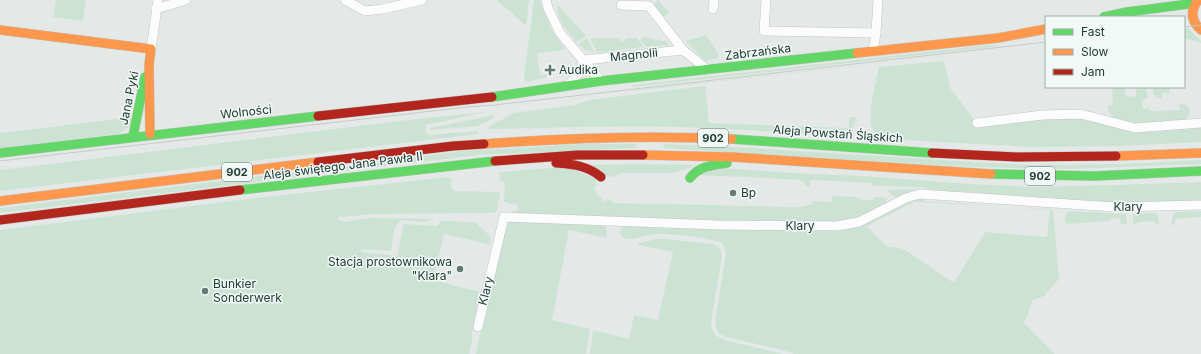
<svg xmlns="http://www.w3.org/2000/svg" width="1201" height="354" font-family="Inter,sans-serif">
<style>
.green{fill:#cce3d4}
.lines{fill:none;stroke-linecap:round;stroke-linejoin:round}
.street-casing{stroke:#c1c6c4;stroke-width:10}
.fast-casing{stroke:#bfc7c4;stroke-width:10}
.slow-casing{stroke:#bfc7c4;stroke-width:10}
.jam-casing{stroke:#bfc7c4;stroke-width:10}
.street{stroke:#fbfcfb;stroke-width:9}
.fast{stroke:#63d668;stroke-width:9}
.slow{stroke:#ff974d;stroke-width:9}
.jam{stroke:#b3261e;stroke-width:9}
.tram{stroke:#c6cac9;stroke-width:1}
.poi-dot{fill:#657975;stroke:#f1f8f5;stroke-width:1.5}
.labels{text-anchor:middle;stroke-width:3;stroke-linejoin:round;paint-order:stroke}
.shield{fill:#f1f8f5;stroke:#5f7570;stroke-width:1}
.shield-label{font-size:11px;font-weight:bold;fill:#203d37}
.street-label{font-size:12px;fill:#203d37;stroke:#f1f8f5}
.poi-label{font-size:12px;fill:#203d37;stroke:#f1f8f5;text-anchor:start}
</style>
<rect width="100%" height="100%" fill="#e4e9e7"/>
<g class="green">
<path d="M56,0H86L83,21L53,17Z"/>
<path d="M497,0H529L526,26Z"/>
<path d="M534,0H540L551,29L565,49L562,50L537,53L540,75L547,74V77L526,82L524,77Z"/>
<path d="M658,0L669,12L664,17L653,5Z"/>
<path d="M557,4L586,36L576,42L574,39C566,29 556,18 557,4Z"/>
<path d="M1184,28H1188L1201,41V43L1184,38Z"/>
<path d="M706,35L719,54L716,59L705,61L686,41Z"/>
<path d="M643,37L645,38L647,37L648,39L650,37L652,39L653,38L656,41L659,39L661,41H666L669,45L647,47L640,40Z"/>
<path d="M587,38L594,52L585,50L578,44Z"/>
<path d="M590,38H618L622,42L627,38H637L644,47L597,52Z"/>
<path d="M989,45L1001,46L633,87V85Z"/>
<path d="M1000,50L633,91V90Z"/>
<path d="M944,61L950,88L975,121H1023L1075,117L1102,124L1125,129L1201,127V142L1122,146L1032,147L902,140C892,138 880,138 873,130C866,120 876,80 879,67Z"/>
<path d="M705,86L709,123L849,128V118L852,117H856L857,119C854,126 851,132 843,133C826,136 806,134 789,133C761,131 734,129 707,128C637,125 567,127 497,129H486L513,113L575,105L589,100Z"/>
<path d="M1112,87H1125L1126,96L1135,97L1137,87H1146L1148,97L1142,101V106L1144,109L1149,107V111L1180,110L1179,104C1185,104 1188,105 1190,111C1189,115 1188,118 1184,121C1166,122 1132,128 1115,118C1111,116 1108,110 1107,106L1113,105Z"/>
<path d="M1153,87H1159V88L1162,87H1169L1170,93H1162V99L1157,97L1153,94Z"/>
<path d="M486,112L426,125C425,129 425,132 428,135L478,131L479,134L0,191V170L408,120Z"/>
<path d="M494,115L495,117L483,124L477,126L431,130L430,128Z"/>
<path d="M134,117C130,126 126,131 117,134L0,148V133Z"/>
<path d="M583,144H636L637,146L636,148L478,155L0,213V208L464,151Z"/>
<path d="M665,144L736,147L973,162L1030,165L1120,164L1201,160V164L1070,169L972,167L664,148L663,145Z"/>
<path d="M643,164L698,165L674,173H622L612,177L606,176L585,165Z"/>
<path d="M566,167L596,179V186L593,189L605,202L608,199L614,203L799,207L812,204V201L832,202V196L857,197L863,200H873L874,197H883L886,199L887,202L886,204L860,217L843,222H743L513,214L512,211L518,210L516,203L512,204L504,202L505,183L500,180L499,172Z"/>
<path d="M721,168L793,173L863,176L970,184L1031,187L1113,185L1201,182V201L1122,204L928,191L927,188L924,187L872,186V183L810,180V186H807L803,182L797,180H809L698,175Z"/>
<path d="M448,177L452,180L451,187L454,191L500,192L497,210L494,213L376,214L343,217L339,216L338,219L345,222L370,218L434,219L425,222L401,220C392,226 393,241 391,251L361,249V252L397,256L404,224L438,226L440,221L475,222L490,236L491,245L444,234L433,280L480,292L472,333V341L469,354H0V230L255,198Z"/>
<path d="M909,189L923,190L895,197L886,190Z"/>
<path d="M923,198V201L1004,206L914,202L867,226L886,246L900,248L905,250L954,283L985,232L1047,237L1050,210L1014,208L1052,209L1053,210L1059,279L1044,296L1032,301L1027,317L1023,322L1055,354H794L786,351L726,337L718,333L715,323L726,252L723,244C715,238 667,233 655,234C645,234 631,243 622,237C619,233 620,229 624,226L843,229C872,223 894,203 923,198Z"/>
<path d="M1069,211L1126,214L1127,224H1121L1120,218L1110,219L1109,221L1068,224L1065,222V216Z"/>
<path d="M1201,211V217L1175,219V225H1172V216L1176,212Z"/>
<path d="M1155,213L1158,215L1159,224H1156L1155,221L1139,222L1138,223L1134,224L1133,222V214Z"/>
<path d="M511,221L603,226L606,227L607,238L569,230L552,320L590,329L586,354H476L503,231L505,227Z"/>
<path d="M655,239H665L714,244C720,247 722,251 722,257L711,321C711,333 717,338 728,341L784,354H590L593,330L629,339L634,315L658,320L673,252L638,245L639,243Z"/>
</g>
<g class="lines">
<defs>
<g id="street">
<path d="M345,0L365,11L383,9L422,0"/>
<path d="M546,0L548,8L560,33L601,81"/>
<path d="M766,0L764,31L876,33"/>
<path d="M621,5L649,6L683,50"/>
<path d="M156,9L186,0"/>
<path d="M713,9L714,0"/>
<path d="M151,49L158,0"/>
<path d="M873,51L876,33L878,0"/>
<path d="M584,60L683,50L708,70"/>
<path d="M568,86L578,74L584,60"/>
<path d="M977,123L1043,115L1081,114L1135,128L1201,123"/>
<path d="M478,327L504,217L719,225L837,226L859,222L906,198L920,194L1115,207L1201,205"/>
</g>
<g id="fast">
<path d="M1104,17L1127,12L1196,3"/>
<path d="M492,97L601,81L857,53"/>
<path d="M133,136L145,77"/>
<path d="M732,139L932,153"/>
<path d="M0,153L318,116"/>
<path d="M991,174L1095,176L1201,171"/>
<path d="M690,178C699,166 713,165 727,163"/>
<path d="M240,190L495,161"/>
</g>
<g id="slow">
<path d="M1198,0C1190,11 1191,21 1201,30"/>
<path d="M0,30L151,49L149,65L150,134"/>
<path d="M857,53L998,38L1046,29"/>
<path d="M484,144C566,138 649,135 732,139"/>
<path d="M643,155L732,157L991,174"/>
<path d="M1116,156L1201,153"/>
<path d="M0,201L318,162"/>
</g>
<g id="jam">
<path d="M318,116L492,97"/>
<path d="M932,153L1017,157L1116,156"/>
<path d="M495,161L578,155H643"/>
<path d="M318,162L453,146L484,144"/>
<path d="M556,163C573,164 588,166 601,177"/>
<path d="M0,220L240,190"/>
</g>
</defs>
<use href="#street" class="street-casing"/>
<use href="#fast" class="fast-casing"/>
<use href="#slow" class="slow-casing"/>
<use href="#jam" class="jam-casing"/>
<use href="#street" class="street"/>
<use href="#fast" class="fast"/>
<use href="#slow" class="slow"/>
<use href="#jam" class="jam"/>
<g class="tram">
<path d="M1184,27L1201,25"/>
<path d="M0,161L467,107L495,105L1046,42"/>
</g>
</g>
<g class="poi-dot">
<path d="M548 64h4v4h4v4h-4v4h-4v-4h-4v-4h4z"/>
<circle cx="733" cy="193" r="4"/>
<circle cx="460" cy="269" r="4"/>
<circle cx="205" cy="291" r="4"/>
</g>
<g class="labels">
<g class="shield">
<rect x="698" y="129" width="30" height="18" rx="3"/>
<rect x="222" y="163" width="30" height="18" rx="3"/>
<rect x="1025" y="167" width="30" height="18" rx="3"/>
</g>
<g class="shield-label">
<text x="713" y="142">902</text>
<text x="237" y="176">902</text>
<text x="1040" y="180">902</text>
</g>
<g class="street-label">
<text transform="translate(758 52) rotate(-7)" y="4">Zabrzańska</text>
<text transform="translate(634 55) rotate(-6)" y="4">Magnolii</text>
<text transform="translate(129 98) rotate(-78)" y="4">Jana Pyki</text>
<text transform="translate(246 112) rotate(-6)" y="4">Wolności</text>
<text transform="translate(838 134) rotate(4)" y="4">Aleja Powstań Śląskich</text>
<text transform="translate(343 166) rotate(-7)" y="4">Aleja świętego Jana Pawła II</text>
<text x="1128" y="211">Klary</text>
<text x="800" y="230">Klary</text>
<text transform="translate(486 291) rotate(-76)" y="4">Klary</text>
</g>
<g class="poi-label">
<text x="559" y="74">Audika</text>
<text x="741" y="197">Bp</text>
<text x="452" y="266" text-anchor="end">Stacja prostownikowa<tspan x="452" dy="14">"Klara"</tspan></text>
<text x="213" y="288">Bunkier<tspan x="213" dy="14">Sonderwerk</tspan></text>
</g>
</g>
<rect x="1045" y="16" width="140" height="72" fill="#f1f8f5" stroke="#9dada9"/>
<rect x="1053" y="29" width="20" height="6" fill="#63d668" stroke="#9dada9"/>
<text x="1081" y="36" font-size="12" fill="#203d37">Fast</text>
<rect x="1053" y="49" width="20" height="6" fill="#ff974d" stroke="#9dada9"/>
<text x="1081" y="56" font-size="12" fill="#203d37">Slow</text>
<rect x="1053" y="69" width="20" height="6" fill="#b3261e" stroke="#9dada9"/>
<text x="1081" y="76" font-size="12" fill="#203d37">Jam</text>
</svg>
